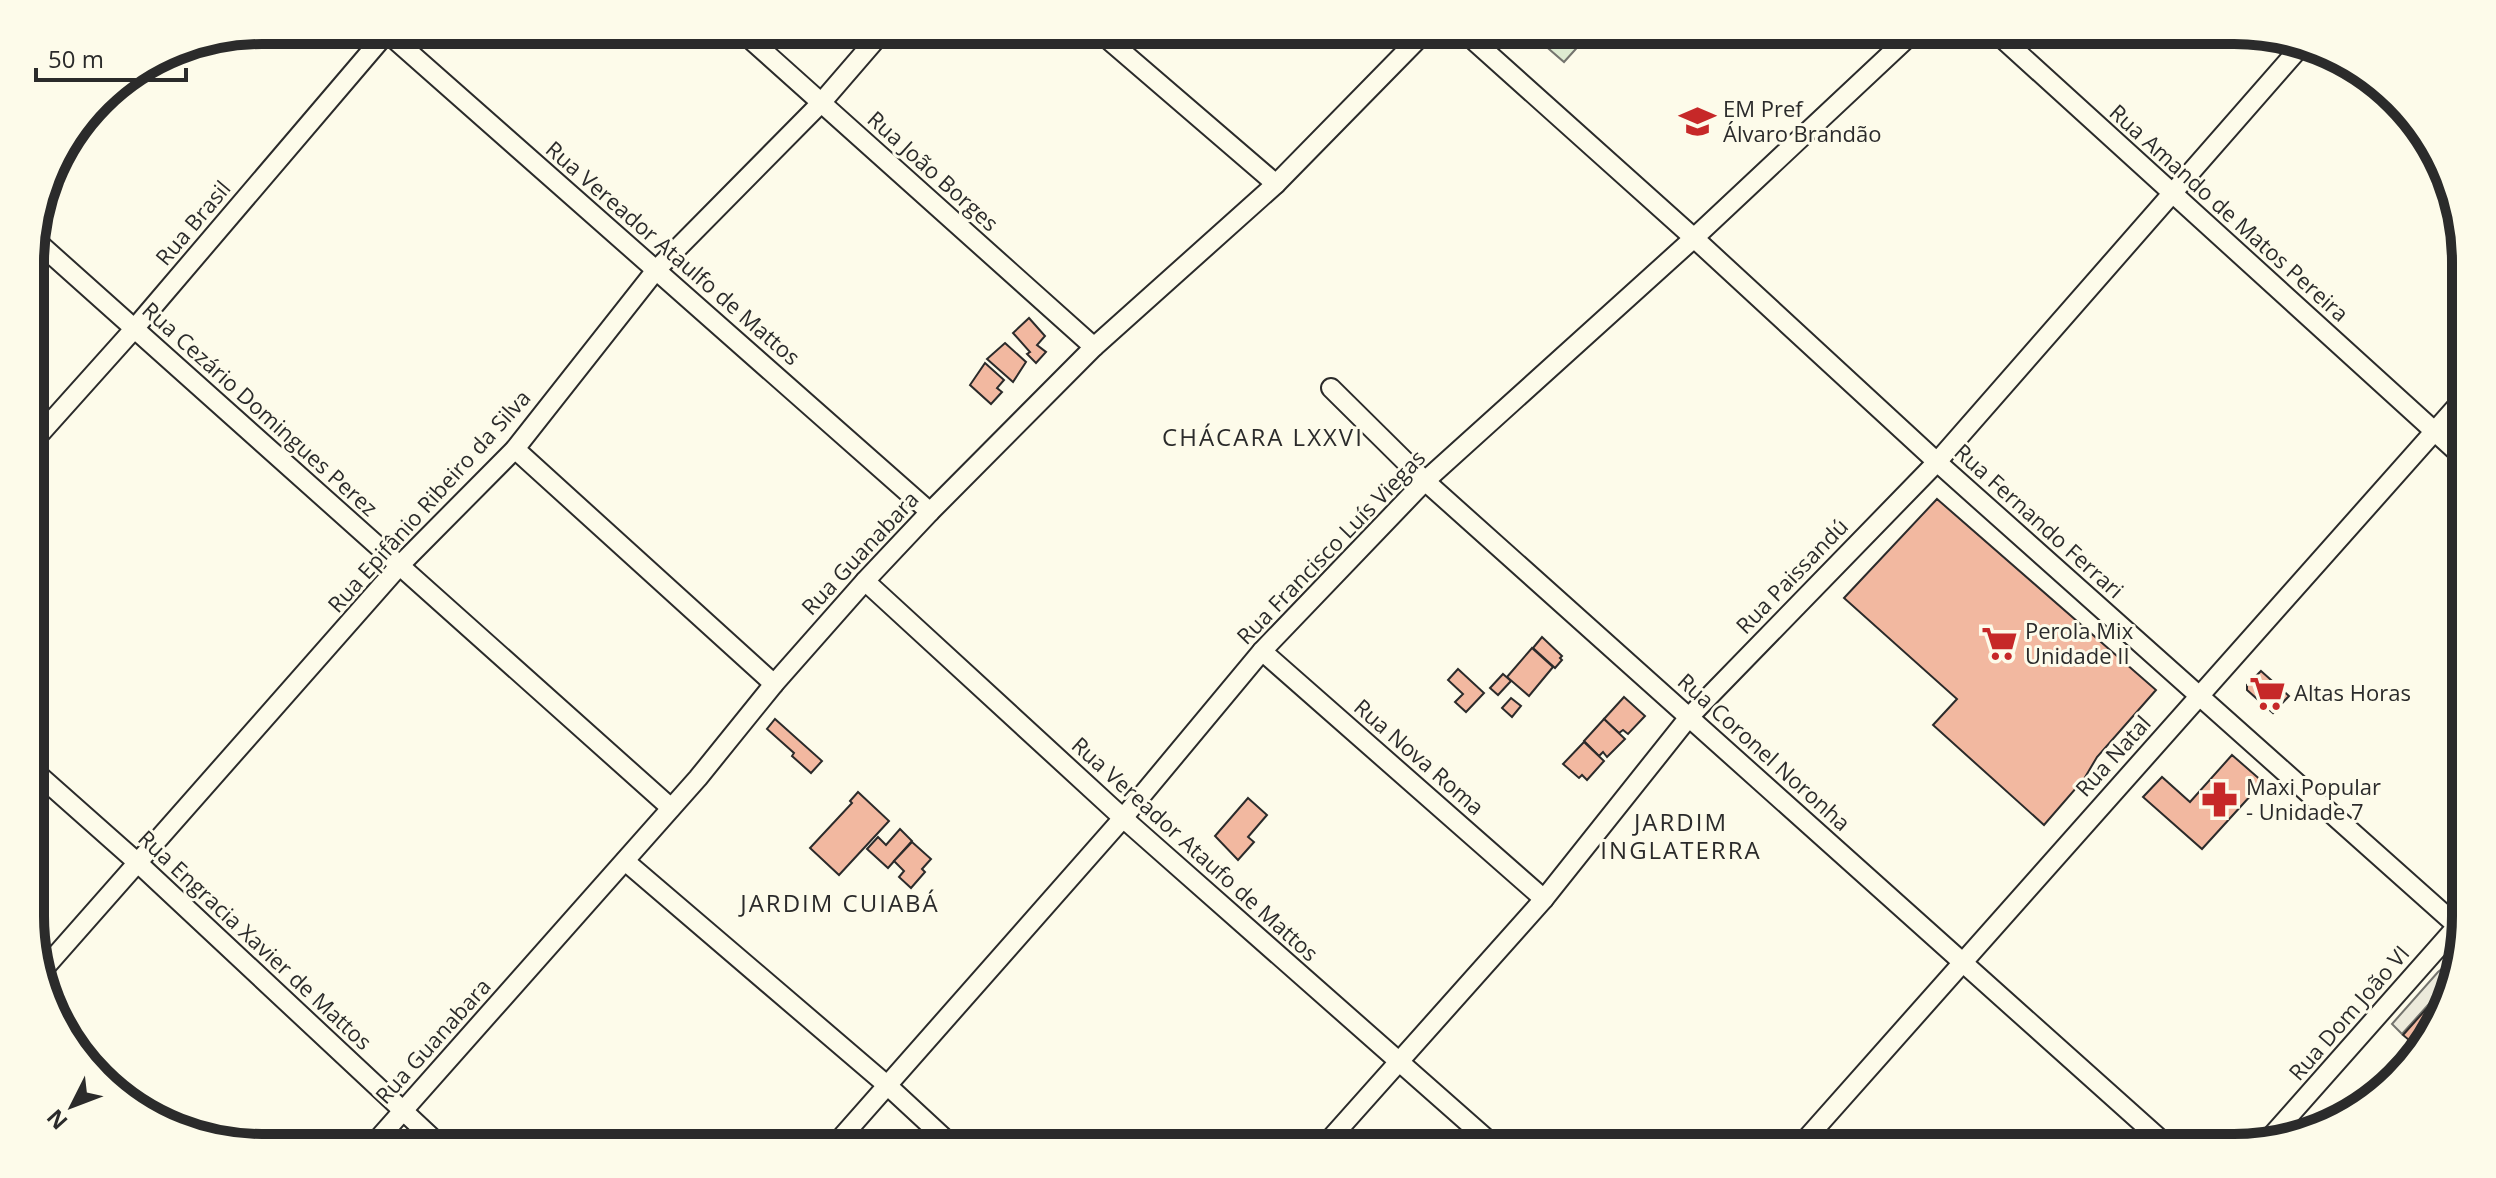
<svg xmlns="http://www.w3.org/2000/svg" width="2496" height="1178" font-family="'Open Sans',sans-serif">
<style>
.green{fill:#deebd1;stroke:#74746e;stroke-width:2}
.parking{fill:#eceadb;stroke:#74746e;stroke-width:2}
.building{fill:#f2b8a0;stroke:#2b2b2b;stroke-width:2}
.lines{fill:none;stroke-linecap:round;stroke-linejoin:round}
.minor-casing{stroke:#2b2b2b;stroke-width:22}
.minor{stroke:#fdfbea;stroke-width:18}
.labels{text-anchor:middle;stroke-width:6;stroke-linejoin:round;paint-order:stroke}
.poi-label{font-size:22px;fill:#2b2b2b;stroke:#fdfbea;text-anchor:start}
.street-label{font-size:22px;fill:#2b2b2b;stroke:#fdfbea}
.neighbourhood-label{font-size:24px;letter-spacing:2px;fill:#2b2b2b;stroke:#fdfbea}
.rim{fill:none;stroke:#2b2b2b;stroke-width:10}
</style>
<rect width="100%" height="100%" fill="#fdfbea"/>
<path class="green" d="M1527,30H1593L1564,62Z"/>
<path class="parking" d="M2453,960L2456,965L2454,976L2402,1034L2392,1024L2438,972Z"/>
<g class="building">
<path d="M1029,318L1045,336L1037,345L1046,352L1036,363L1027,354L1030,352L1013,333Z"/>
<path d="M1005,343L1026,362L1013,382L987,359Z"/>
<path d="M985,363L1004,380L997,388L1002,392L991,404L970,385Z"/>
<path d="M1937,499L2156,690L2097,757L2084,779L2044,825L1933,725L1957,699L1844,598Z"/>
<path d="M1542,637L1562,656L1560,658L1562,660L1555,668L1533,648Z"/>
<path d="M1532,648L1553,667L1529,696L1507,677Z"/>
<path d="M1458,669L1484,693L1466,712L1455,702L1463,694L1448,680Z"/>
<path d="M2261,671L2289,696L2273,713L2247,690V685Z"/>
<path d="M1503,674L1511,681L1498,695L1490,688Z"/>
<path d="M1624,697L1645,716L1628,734L1623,730L1619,733L1604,719Z"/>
<path d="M1511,698L1521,706L1512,717L1502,708Z"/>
<path d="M775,719L822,761L811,773L792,756L794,753L767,729Z"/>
<path d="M1604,719L1625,739L1607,757L1603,752L1599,756L1584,741Z"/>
<path d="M1584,742L1604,761L1587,780L1582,775L1579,778L1563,764Z"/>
<path d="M2232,755L2263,782L2202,849L2143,797L2162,777L2190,802Z"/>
<path d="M858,792L889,821L839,875L810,848L852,803L850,801Z"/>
<path d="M1248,798L1267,815L1248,837L1254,842L1238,860L1215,836Z"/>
<path d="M900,829L912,841L888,868L867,849L878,837L886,845Z"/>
<path d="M912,842L931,859L922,869L925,872L911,888L899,877L904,871L894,861Z"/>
<path d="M2453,979L2448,1005L2415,1045L2403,1035Z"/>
</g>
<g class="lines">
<defs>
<g id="minor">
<path d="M384,30L930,512"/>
<path d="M740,30L1094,347"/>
<path d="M1097,30L1276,184"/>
<path d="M1462,30L1694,238L1937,462L2463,931"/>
<path d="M1993,30L2465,459"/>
<path d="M33,238L671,808"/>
<path d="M1331,388L1425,481L2170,1148"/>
<path d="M31,444L134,329L389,30"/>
<path d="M515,449L774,684"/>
<path d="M865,581L1123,818L1497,1148"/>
<path d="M1262,651L1544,899"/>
<path d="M32,769L138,863L443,1148"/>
<path d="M625,861L888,1086L955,1148"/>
<path d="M42,971L400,565L515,449L656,270L821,103L884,30"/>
<path d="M2267,1141L2466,916"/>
<path d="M370,1148L698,778L774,684L865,581L930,512L1094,347L1276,184L1427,30"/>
<path d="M832,1148L1123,818L1262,651L1425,481L1694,238L1916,30"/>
<path d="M1322,1148L1544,899L1689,717L1937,462L2303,44"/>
<path d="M1798,1148L2465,397"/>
</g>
</defs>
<use href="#minor" class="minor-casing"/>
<use href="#minor" class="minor"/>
</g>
<defs>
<symbol id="school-bare" viewBox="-9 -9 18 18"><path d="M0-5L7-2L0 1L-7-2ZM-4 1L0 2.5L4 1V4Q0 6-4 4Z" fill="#c62828" stroke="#fdfbea" stroke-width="2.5" paint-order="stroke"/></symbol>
<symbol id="supermarket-bare" viewBox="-9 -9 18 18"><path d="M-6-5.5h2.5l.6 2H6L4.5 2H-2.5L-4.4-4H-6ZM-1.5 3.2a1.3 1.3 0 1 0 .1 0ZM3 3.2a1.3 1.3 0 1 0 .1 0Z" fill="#c62828" stroke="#fdfbea" stroke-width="2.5" paint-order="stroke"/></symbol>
<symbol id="pharmacy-bare" viewBox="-9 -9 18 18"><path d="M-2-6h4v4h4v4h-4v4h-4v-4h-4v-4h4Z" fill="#c62828" stroke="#fdfbea" stroke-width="2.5" paint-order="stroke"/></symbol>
</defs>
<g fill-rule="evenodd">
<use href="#school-bare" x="1672" y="96" width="51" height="51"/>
<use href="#supermarket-bare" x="1974" y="618" width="51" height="51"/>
<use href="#supermarket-bare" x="2242" y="668" width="51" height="51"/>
<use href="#pharmacy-bare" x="2194" y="774" width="51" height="51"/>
</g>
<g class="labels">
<g class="poi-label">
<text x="1723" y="117">EM Pref<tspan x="1723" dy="25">Álvaro Brandão</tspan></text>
<text x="2025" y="639">Perola Mix<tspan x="2025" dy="25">Unidade II</tspan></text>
<text x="2294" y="701">Altas Horas</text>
<text x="2246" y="795">Maxi Popular<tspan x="2246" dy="25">- Unidade 7</tspan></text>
</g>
<g class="street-label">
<text transform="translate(933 171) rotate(42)" y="8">Rua João Borges</text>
<text transform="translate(2229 213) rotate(42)" y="8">Rua Amando de Matos Pereira</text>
<text transform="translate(193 223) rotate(-50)" y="8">Rua Brasil</text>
<text transform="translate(673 253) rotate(41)" y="8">Rua Vereador Ataulfo de Mattos</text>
<text transform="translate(260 409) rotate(42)" y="8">Rua Cezário Domingues Perez</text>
<text transform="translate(429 501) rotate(-48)" y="8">Rua Epifânio Ribeiro da Silva</text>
<text transform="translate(2039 521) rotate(42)" y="8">Rua Fernando Ferrari</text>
<text transform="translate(1331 547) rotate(-46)" y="8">Rua Francisco Luís Viegas</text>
<text transform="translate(860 553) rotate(-47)" y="8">Rua Guanabara</text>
<text transform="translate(1792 576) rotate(-46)" y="8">Rua Paissandú</text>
<text transform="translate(1764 752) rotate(42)" y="8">Rua Coronel Noronha</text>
<text transform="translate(2113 756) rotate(-48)" y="8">Rua Natal</text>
<text transform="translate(1419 757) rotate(41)" y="8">Rua Nova Roma</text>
<text transform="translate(1195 849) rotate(42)" y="8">Rua Vereador Ataufo de Mattos</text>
<text transform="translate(255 940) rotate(43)" y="8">Rua Engracia Xavier de Mattos</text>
<text transform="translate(2349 1013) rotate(-49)" y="8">Rua Dom João VI</text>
<text transform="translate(433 1041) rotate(-48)" y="8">Rua Guanabara</text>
</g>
<g class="neighbourhood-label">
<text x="1263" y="446">CHÁCARA LXXVI</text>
<text x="1681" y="831">JARDIM<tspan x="1681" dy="28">INGLATERRA</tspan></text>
<text x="840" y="912">JARDIM CUIABÁ</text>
</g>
</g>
<path d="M0 0H2496V1178H0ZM262 44H2234A218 218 0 0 1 2452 262V916A218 218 0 0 1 2234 1134H262A218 218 0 0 1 44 916V262A218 218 0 0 1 262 44Z" fill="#fdfbea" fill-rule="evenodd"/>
<path class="rim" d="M262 44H2234A218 218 0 0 1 2452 262V916A218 218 0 0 1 2234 1134H262A218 218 0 0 1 44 916V262A218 218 0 0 1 262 44Z"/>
<g transform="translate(72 1106) rotate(228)" stroke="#fdfbea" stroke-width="6" paint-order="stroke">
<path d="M0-6L14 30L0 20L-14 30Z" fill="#2b2b2b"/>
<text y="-12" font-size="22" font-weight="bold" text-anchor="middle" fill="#2b2b2b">N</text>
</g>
<path d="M36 68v12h150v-12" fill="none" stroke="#2b2b2b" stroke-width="4"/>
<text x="48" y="68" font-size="24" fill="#2b2b2b" stroke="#fdfbea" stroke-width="6" paint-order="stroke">50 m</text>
</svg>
